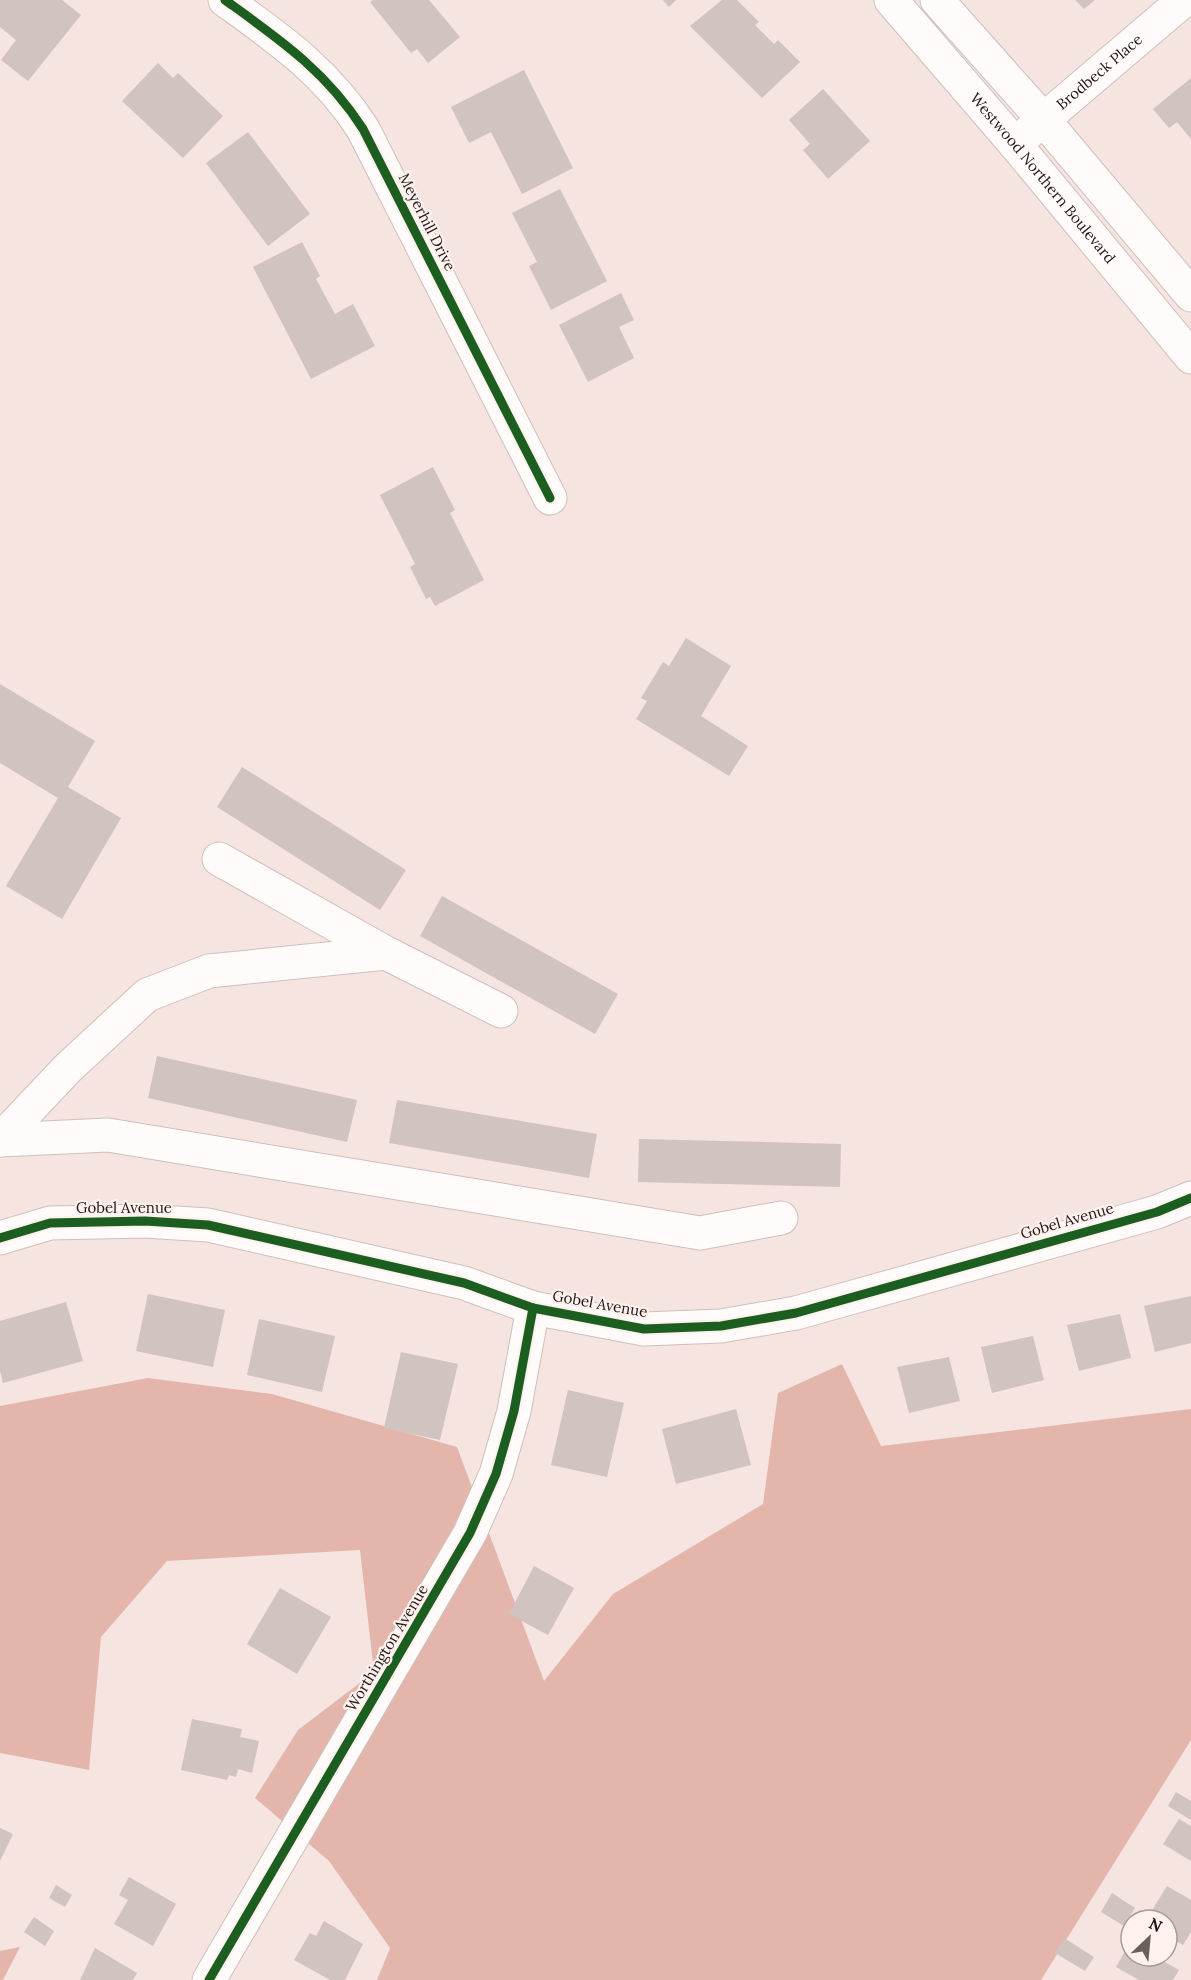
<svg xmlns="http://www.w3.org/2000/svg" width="1191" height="1980" font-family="Lora,serif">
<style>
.forest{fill:#e4b6ab}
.building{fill:#d0c3c0}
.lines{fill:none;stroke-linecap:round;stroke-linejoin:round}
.minor-casing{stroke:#cec0bd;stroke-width:35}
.major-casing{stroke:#cec0bd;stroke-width:35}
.minor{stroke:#fefbfa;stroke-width:33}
.major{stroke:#fefbfa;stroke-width:33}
.cycleway-casing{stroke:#fef1ee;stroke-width:13}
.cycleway{stroke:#1b5e20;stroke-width:9}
.labels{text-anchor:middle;stroke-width:4.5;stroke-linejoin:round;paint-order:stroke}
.street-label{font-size:15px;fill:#211714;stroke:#fef1ee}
</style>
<rect width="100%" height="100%" fill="#f5e4e0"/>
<g class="forest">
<path d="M842,1364L881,1446L1191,1409V1740L1041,1980H377L390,1948L329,1861L255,1798L298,1730L374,1672L360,1550L167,1561L101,1637L89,1770L0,1753V1406L148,1378L272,1394L457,1447L544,1681L613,1594L763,1504L778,1393Z"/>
<path d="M20,1947L3,1980H0V1951Z"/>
</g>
<g class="building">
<path d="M0,0H62L81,15L28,81L1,60L16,40L0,27Z"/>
<path d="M373,0H429L460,37L428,63L417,49L411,53L370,2Z"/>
<path d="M663,0H676L669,7Z"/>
<path d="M722,0H737L759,22L755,25L774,44L778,40L800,62L762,98L690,26Z"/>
<path d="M1075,0H1095L1084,9Z"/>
<path d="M158,63L173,78L178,73L223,116L183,158L122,101Z"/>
<path d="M524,70L573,168L522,194L491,132L469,143L451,107Z"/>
<path d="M1191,78V139L1177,122L1169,128L1153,109Z"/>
<path d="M823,89L870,141L828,179L803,150L810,144L789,120Z"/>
<path d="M248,132L310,214L268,246L206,163Z"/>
<path d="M560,189L607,281L551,310L529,266L537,262L512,213Z"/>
<path d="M302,242L320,276L316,279L335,314L353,304L375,346L311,379L253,267Z"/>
<path d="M621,293L634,320L619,327L634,358L588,382L559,325Z"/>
<path d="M433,467L455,510L450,513L484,580L435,606L430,597L426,599L410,567L415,564L380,495Z"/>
<path d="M686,638L731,666L701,716L748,746L729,776L636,719L647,701L641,698L663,662L669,666Z"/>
<path d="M0,684L95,741L68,787L121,818L62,919L6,886L58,798L0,763Z"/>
<path d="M242,767L406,870L380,910L217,807Z"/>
<path d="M442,896L618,994L595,1034L420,936Z"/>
<path d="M157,1056L357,1100L347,1142L148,1098Z"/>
<path d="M397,1100L597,1134L589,1178L389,1143Z"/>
<path d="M639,1139L841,1144L840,1187L638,1182Z"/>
<path d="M148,1294L225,1310L213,1367L136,1351Z"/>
<path d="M1191,1296V1343L1155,1352L1144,1306Z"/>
<path d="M66,1302L83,1361L3,1383L0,1371V1321Z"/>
<path d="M1120,1314L1131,1358L1079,1371L1067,1325Z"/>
<path d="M259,1319L335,1336L322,1392L247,1375Z"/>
<path d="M1033,1336L1044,1380L992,1393L981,1347Z"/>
<path d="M401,1352L458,1364L440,1440L384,1428Z"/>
<path d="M949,1357L960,1401L909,1413L897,1367Z"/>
<path d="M568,1390L624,1403L607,1477L551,1465Z"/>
<path d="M736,1409L751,1465L676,1484L662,1429Z"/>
<path d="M534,1566L574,1588L548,1635L509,1614Z"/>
<path d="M280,1588L331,1617L297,1674L247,1644Z"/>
<path d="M192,1719L242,1729L240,1737L259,1741L252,1773L238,1769L236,1777L229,1775L227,1780L181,1770Z"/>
<path d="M1176,1792L1191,1801V1820L1168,1806Z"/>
<path d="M1179,1819L1191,1826V1861L1163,1844Z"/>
<path d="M0,1828L13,1834L0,1861Z"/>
<path d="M129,1877L176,1904L153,1946L114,1924L128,1900L119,1895Z"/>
<path d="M56,1885L72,1895L65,1907L49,1898Z"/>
<path d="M1167,1886L1191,1900V1932L1183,1945L1167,1936V1920H1146Z"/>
<path d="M1112,1893L1135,1908L1124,1926L1101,1912Z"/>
<path d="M34,1917L54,1931L45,1946L24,1932Z"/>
<path d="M324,1921L363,1944L345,1980H330L294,1960L310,1933L316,1936Z"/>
<path d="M1064,1938L1094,1957L1085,1971L1055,1953Z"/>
<path d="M1131,1941V1956H1154L1179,1970L1173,1980H1139L1116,1967Z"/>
<path d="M95,1948L137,1973L133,1980H80Z"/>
</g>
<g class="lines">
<defs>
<g id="minor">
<path d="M225,0C279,39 326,71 363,129L550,498"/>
<path id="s1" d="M1015,144L1184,0"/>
<path d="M219,859L386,953"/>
<path d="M0,1140L108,1135L700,1233L781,1218"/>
<path d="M0,1140L68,1068L147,995L209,971L386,953L501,1011"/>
<path d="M0,1238L50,1223L145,1221L208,1225L464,1283L533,1308L644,1329L721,1326L796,1313L1157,1212L1191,1198"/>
<path d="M209,1980L470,1533L496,1474L514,1411L533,1308"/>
</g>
<g id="major">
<path id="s2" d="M891,0L1015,144L1191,357"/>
<path d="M937,0L1043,119L1191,295"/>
</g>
</defs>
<use href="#minor" class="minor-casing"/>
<use href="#major" class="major-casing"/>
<use href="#minor" class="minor"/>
<use href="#major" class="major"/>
<defs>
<g id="cycleway">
<path d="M225,0C279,39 326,71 363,129L550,498"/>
<path d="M0,1238L50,1223L145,1221L208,1225L464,1283L533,1308L644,1329L721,1326L796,1313L1157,1212L1191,1198"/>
<path d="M209,1980L470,1533L496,1474L514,1411L533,1308"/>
</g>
</defs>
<use href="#cycleway" class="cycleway-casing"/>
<use href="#cycleway" class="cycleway"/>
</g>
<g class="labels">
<g class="street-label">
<text dy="5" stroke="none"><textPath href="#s1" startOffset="111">Brodbeck Place</textPath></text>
<text dy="5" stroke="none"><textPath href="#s2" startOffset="234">Westwood Northern Boulevard</textPath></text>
<text transform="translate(427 222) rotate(63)" y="5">Meyerhill Drive</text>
<text x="124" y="1213">Gobel Avenue</text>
<text transform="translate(1067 1221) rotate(-16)" y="5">Gobel Avenue</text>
<text transform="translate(600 1304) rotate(10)" y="5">Gobel Avenue</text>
<text transform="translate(387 1648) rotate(-59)" y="5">Worthington Avenue</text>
</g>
</g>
<g transform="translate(1149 1938) rotate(26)"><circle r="28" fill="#fef1ee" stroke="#a69a97" stroke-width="1.5"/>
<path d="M0-4.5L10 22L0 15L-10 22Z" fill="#6b5f5b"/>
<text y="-9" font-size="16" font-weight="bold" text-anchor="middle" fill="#211714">N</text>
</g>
</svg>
